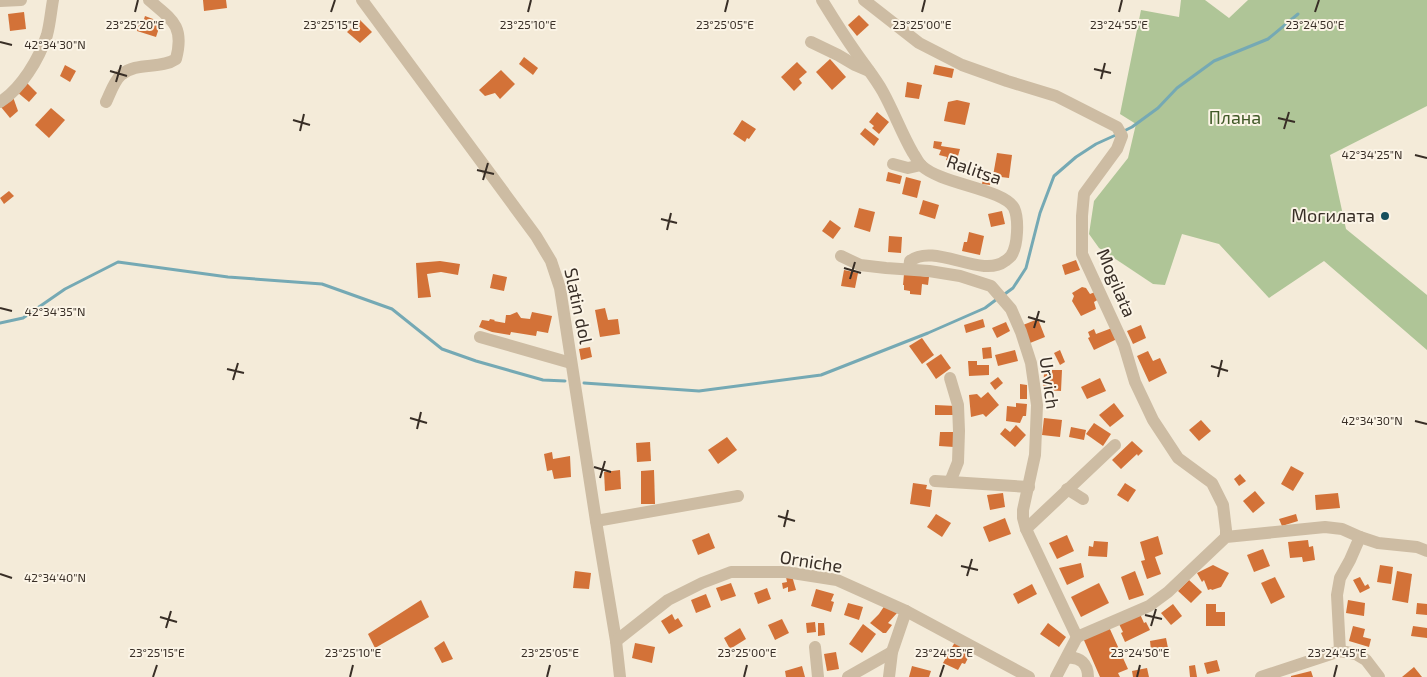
<svg xmlns="http://www.w3.org/2000/svg" width="1427" height="677" font-family="'Exo 2',sans-serif">
<style>
.green{fill:#afc597}
.lines{fill:none;stroke-linecap:round;stroke-linejoin:round}
.stream{stroke:#75a9b4;stroke-width:3}
.building{fill:#d37238}
.minor{stroke:#cdbca3;stroke-width:12}
.ticks{fill:none;stroke:#382e26;stroke-width:2}
.poi-dot{fill:#17505e;stroke:#fbf4e6;stroke-width:2}
.labels{text-anchor:middle;stroke-width:4;stroke-linejoin:round;paint-order:stroke}
.park-label{font-size:18px;fill:#405927;stroke:#fbf4e6}
.street-label{font-size:18px;fill:#382e26;stroke:#fbf4e6}
.poi-label{font-size:18px;fill:#382e26;stroke:#fbf4e6;text-anchor:end}
.ticks-label{font-size:12px;text-anchor:middle;fill:#382e26;stroke:#fbf4e6;stroke-width:4;stroke-linejoin:round;paint-order:stroke}
</style>
<rect width="100%" height="100%" fill="#f4ebd9"/>
<path class="green" d="M1181,0H1205L1229,18L1248,0H1427V106L1330,155L1346,229L1427,295V350L1324,261L1269,298L1219,244L1182,234L1165,285L1153,284L1099,248L1089,234L1094,201L1128,158L1136,124L1120,114L1141,10L1179,17Z"/>
<g class="lines">
<g class="stream">
<path d="M1124,131L1132,127L1158,108L1177,88L1214,61L1268,39L1298,14"/>
<path d="M1002,296L1013,288L1026,268L1040,213L1054,176L1076,157L1096,144L1118,134"/>
<path d="M0,323L23,318L65,289L118,262L228,277L322,284L392,309L442,349L476,361L543,380L565,381"/>
<path d="M584,383L699,391L821,375L928,333L985,308L997,299"/>
</g>
</g>
<g class="building">
<path d="M203,0H226L227,8L204,11Z"/>
<path d="M24,12L26,29L10,31L8,14Z"/>
<path d="M859,15L869,25L857,36L848,25Z"/>
<path d="M145,16L161,22L156,37L137,31L140,21L143,22Z"/>
<path d="M360,20L372,32L360,43L347,32Z"/>
<path d="M524,57L538,68L533,75L519,64Z"/>
<path d="M830,59L846,77L832,90L816,72Z"/>
<path d="M797,62L807,72L799,79L802,83L794,91L781,77Z"/>
<path d="M65,65L76,71L70,82L60,76Z"/>
<path d="M935,65L954,69L952,78L933,74Z"/>
<path d="M501,70L515,84L500,99L495,93L485,96L479,90Z"/>
<path d="M26,82L37,93L29,102L17,92Z"/>
<path d="M907,82L922,85L919,99L905,97Z"/>
<path d="M13,97L18,111L10,118L1,107Z"/>
<path d="M957,100L970,103L965,125L944,121L948,102Z"/>
<path d="M51,108L65,120L49,138L35,125Z"/>
<path d="M877,112L889,122L879,134L872,128L874,126L869,122Z"/>
<path d="M742,120L756,129L749,139L747,138L745,142L733,134Z"/>
<path d="M865,128L879,139L874,146L860,134Z"/>
<path d="M934,141L942,142L941,146L960,149L956,163L946,160L947,157L939,155L941,150L933,148Z"/>
<path d="M997,153L1012,155L1009,178L993,176Z"/>
<path d="M888,172L902,176L900,184L886,181Z"/>
<path d="M984,172L992,173L990,185L982,184Z"/>
<path d="M906,177L921,181L917,198L902,194Z"/>
<path d="M9,191L14,196L4,204L0,198Z"/>
<path d="M923,200L939,205L935,219L919,214Z"/>
<path d="M859,208L875,212L870,232L854,227Z"/>
<path d="M1002,211L1005,224L991,227L988,214Z"/>
<path d="M830,220L841,228L833,239L822,231Z"/>
<path d="M969,232L984,236L980,255L962,251L964,242H967Z"/>
<path d="M889,236L902,237L901,253L888,252Z"/>
<path d="M1076,260L1080,270L1065,275L1062,265Z"/>
<path d="M440,261L460,264L458,275L441,272L427,274L431,297L418,298L416,263Z"/>
<path d="M844,270L858,273L855,288L841,286Z"/>
<path d="M493,274L507,277L504,291L490,288Z"/>
<path d="M904,274L929,277L928,285L922,284L921,295L910,294V291L904,290V285H903Z"/>
<path d="M1082,287L1086,288L1090,294L1095,292L1099,299L1094,302L1096,309L1081,316L1072,301L1074,296L1072,293Z"/>
<path d="M605,308L608,320L618,319L620,334L600,337L595,310Z"/>
<path d="M517,312L521,318L530,319L532,312L552,316L548,333L537,331L536,336L511,332L510,335L492,332L479,327L482,320L489,321L490,319L495,320L494,321L505,323L506,315H510Z"/>
<path d="M983,319L985,327L966,333L964,325Z"/>
<path d="M1038,319L1045,337L1030,343L1023,325Z"/>
<path d="M1006,322L1010,331L997,338L992,328Z"/>
<path d="M1141,325L1146,338L1133,344L1127,331Z"/>
<path d="M1112,328L1117,339L1094,350L1088,338L1090,337L1088,332L1094,329L1096,334Z"/>
<path d="M922,338L934,355L922,364L909,346Z"/>
<path d="M590,347L592,357L581,360L579,349Z"/>
<path d="M991,347L992,358L983,359L982,348Z"/>
<path d="M1015,350L1018,361L998,366L995,355Z"/>
<path d="M1060,350L1065,362L1060,365L1054,353Z"/>
<path d="M1148,351L1153,361L1160,358L1167,373L1149,382L1137,356Z"/>
<path d="M941,354L951,368L936,379L926,364Z"/>
<path d="M968,361H977V365H989V375L969,376Z"/>
<path d="M1051,370H1062L1061,391L1043,390L1044,373L1051,374Z"/>
<path d="M998,377L1003,383L995,390L990,383Z"/>
<path d="M1100,378L1106,391L1087,399L1081,387Z"/>
<path d="M1020,384L1027,385V399H1020Z"/>
<path d="M988,392L999,405L986,417L983,414L971,417L969,395L977,394L981,398Z"/>
<path d="M1016,403L1027,404L1026,416H1023L1020,423L1006,421L1007,406L1016,407Z"/>
<path d="M1114,403L1124,416L1110,427L1099,415Z"/>
<path d="M935,405L956,406V415H935Z"/>
<path d="M1044,418L1062,420L1060,437L1042,435Z"/>
<path d="M1201,420L1211,431L1199,441L1189,430Z"/>
<path d="M1094,423L1111,434L1103,446L1086,434Z"/>
<path d="M1016,425L1026,435L1015,447L1000,434L1005,428L1010,432Z"/>
<path d="M1071,427L1086,430L1084,440L1069,437Z"/>
<path d="M940,432H955L954,447L939,446Z"/>
<path d="M727,437L737,450L718,464L708,450Z"/>
<path d="M1132,441L1143,451L1138,456L1137,454L1121,469L1112,460Z"/>
<path d="M650,442L651,461L637,462L636,443Z"/>
<path d="M552,452L553,459L570,456L571,477L554,479L552,470L547,471L544,454Z"/>
<path d="M1291,466L1304,473L1293,491L1281,484Z"/>
<path d="M620,470L621,489L605,491L604,472Z"/>
<path d="M654,470L655,504H641V471Z"/>
<path d="M1240,474L1246,481L1239,486L1234,479Z"/>
<path d="M913,483L927,485L926,489L932,490L930,507L910,504Z"/>
<path d="M1125,483L1136,490L1128,502L1117,495Z"/>
<path d="M1255,491L1265,503L1253,513L1243,501Z"/>
<path d="M1003,493L1005,507L990,510L987,495Z"/>
<path d="M1338,493L1340,508L1316,510L1315,495Z"/>
<path d="M936,514L951,523L942,537L927,527Z"/>
<path d="M1296,514L1298,521L1282,526L1279,519Z"/>
<path d="M1005,518L1011,534L989,542L983,527Z"/>
<path d="M709,533L715,548L698,555L692,540Z"/>
<path d="M1067,535L1074,551L1057,559L1049,543Z"/>
<path d="M1158,536L1163,554L1155,557L1161,574L1147,579L1141,561L1145,560L1140,542Z"/>
<path d="M1308,540L1309,547L1313,546L1315,560L1303,562L1302,557L1290,558L1288,542Z"/>
<path d="M1094,541L1108,542L1107,557L1088,556L1089,546L1093,547Z"/>
<path d="M1263,549L1270,566L1254,572L1247,555Z"/>
<path d="M1081,563L1084,577L1067,585L1059,568Z"/>
<path d="M1213,565L1229,573L1221,587L1212,590L1211,589L1208,590L1204,580L1202,582L1197,573Z"/>
<path d="M1380,565L1393,567L1391,584L1377,582Z"/>
<path d="M575,571L591,573L589,589L573,588Z"/>
<path d="M1135,571L1144,595L1129,600L1121,577Z"/>
<path d="M1397,571L1412,574L1408,603L1392,600Z"/>
<path d="M792,576L796,590L788,592V587L783,589L782,583L787,582L786,577Z"/>
<path d="M1275,577L1285,597L1271,604L1261,583Z"/>
<path d="M1360,577L1365,586L1368,584L1370,588L1360,593L1353,580Z"/>
<path d="M1189,580L1202,592L1191,603L1178,591Z"/>
<path d="M731,583L736,596L721,601L716,588Z"/>
<path d="M1099,583L1109,603L1081,617L1071,597Z"/>
<path d="M1032,584L1037,594L1018,604L1013,594Z"/>
<path d="M767,588L771,599L758,604L754,593Z"/>
<path d="M816,589L834,594L831,601L834,602L831,612L811,606Z"/>
<path d="M706,594L711,607L696,613L691,600Z"/>
<path d="M421,600L429,617L375,648L368,634Z"/>
<path d="M1348,600L1365,603L1364,616L1346,613Z"/>
<path d="M848,603L863,607L859,620L844,615Z"/>
<path d="M1417,603L1427,604V615L1416,614Z"/>
<path d="M1173,604L1182,616L1171,625L1161,613Z"/>
<path d="M1206,604H1216V612H1225V626H1206Z"/>
<path d="M885,605L897,613L888,623L892,625L886,633H883L870,623L879,614Z"/>
<path d="M672,614L675,620L678,618L683,626L669,634L661,621Z"/>
<path d="M1140,614L1144,623L1146,622L1150,630L1125,642L1121,633L1123,632L1119,624Z"/>
<path d="M782,619L789,633L775,640L768,625Z"/>
<path d="M815,622L816,632L807,633L806,623Z"/>
<path d="M818,623H824L825,635L818,636Z"/>
<path d="M1048,623L1066,637L1059,647L1040,634Z"/>
<path d="M863,624L876,634L862,653L849,644Z"/>
<path d="M1353,626L1365,629L1363,637L1371,639L1369,647L1349,641Z"/>
<path d="M1413,626L1427,628V638L1411,636Z"/>
<path d="M1109,627L1128,669L1118,673L1120,677H1100L1083,638Z"/>
<path d="M740,628L746,639L730,649L724,638Z"/>
<path d="M1166,638L1168,648L1151,650L1150,641Z"/>
<path d="M444,641L453,659L442,663L434,648Z"/>
<path d="M955,642L971,652L965,664L962,663L958,670L943,663Z"/>
<path d="M635,643L655,647L652,663L632,658Z"/>
<path d="M836,652L839,669L827,671L824,654Z"/>
<path d="M1217,660L1220,671L1207,674L1204,663Z"/>
<path d="M1195,665L1197,677H1190L1189,666Z"/>
<path d="M802,666L805,677H786L785,671Z"/>
<path d="M912,666L931,671L929,677H909Z"/>
<path d="M1414,667L1422,677H1402Z"/>
<path d="M1147,668L1149,677H1133L1132,671Z"/>
<path d="M1311,671L1313,677H1291V676Z"/>
</g>
<g class="lines">
<g class="minor">
<path d="M362,0L536,236L551,261L560,288L596,521L616,641L620,677"/>
<path d="M822,0C833,18 845,37 857,54C866,67 876,79 883,92C894,112 902,134 913,153C916,157 918,163 922,166C941,184 1004,189 1014,208C1019,219 1018,246 1011,256C1009,258 1007,260 1005,261C982,279 934,242 910,261L909,269"/>
<path d="M864,0L919,43L962,65L1007,81L1056,96L1117,127L1122,136L1117,149L1084,194L1082,216V254L1124,345L1135,382L1153,420L1178,458L1212,483L1223,505L1226,530V537"/>
<path d="M0,1L21,0"/>
<path d="M811,42L838,55L855,65L869,71"/>
<path d="M0,102C21,89 39,59 47,35C50,24 51,11 53,0"/>
<path d="M106,102C110,94 114,81 121,75C137,61 160,70 176,59C185,25 171,19 149,0"/>
<path d="M893,164L908,168L921,165"/>
<path d="M841,256L860,265L886,268L929,271L960,276L991,286L1011,309L1021,332L1031,363L1037,405L1035,455L1023,510V518L1026,529L1077,637"/>
<path d="M480,337L571,363"/>
<path d="M935,481L1029,487"/>
<path d="M950,482L958,462L959,431L958,405L950,378"/>
<path d="M1067,489L1083,499"/>
<path d="M596,521L738,496"/>
<path d="M1026,529L1115,445"/>
<path d="M1077,637L1149,606L1168,592L1226,537L1325,527L1342,529L1360,537L1378,543L1417,547L1427,551"/>
<path d="M616,641L668,600L702,583L731,572H786L837,580L906,611L1029,677"/>
<path d="M815,647L818,677"/>
<path d="M1340,651L1337,595L1340,578L1350,560L1360,537"/>
<path d="M1067,658C1080,656 1088,664 1088,677"/>
<path d="M848,677L892,652"/>
<path d="M889,677L892,652L906,611"/>
<path d="M1056,677L1077,637"/>
<path d="M1261,677L1340,651L1356,654L1366,660L1379,677"/>
</g>
</g>
<path class="ticks" d="M135,12L138,0M331,12L335,0M528,12L531,0M725,12L728,0M922,12L925,0M1119,12L1122,0M1315,12L1319,0M0,42L12,45M1094,69L1111,73M110,71L127,76M1101,79L1105,63M116,82L121,65M1278,118L1295,122M293,120L310,125M1284,129L1289,112M300,131L304,114M1415,155L1427,158M477,170L494,174M483,180L488,163M661,219L677,223M667,230L671,213M844,268L861,273M850,279L855,262M0,308L12,311M1028,317L1045,322M1034,328L1039,311M1211,366L1228,371M227,369L244,373M1218,377L1222,360M233,380L238,363M410,418L427,423M1415,421L1427,424M417,429L421,412M594,467L611,472M600,478L605,461M778,516L795,521M784,527L788,510M961,566L978,570M0,574L12,578M967,576L972,559M1145,615L1162,619M160,617L177,622M1151,626L1156,609M166,628L171,611M153,677L157,665M350,677L353,665M547,677L550,665M744,677L747,665M940,677L944,665M1137,677L1140,665M1334,677L1337,665"/>
<circle class="poi-dot" cx="1385" cy="216" r="5"/>
<g class="labels">
<g class="park-label">
<text x="1235" y="124">Плана</text>
</g>
<g class="street-label">
<text transform="translate(974 170) rotate(19)" y="6">Ralitsa</text>
<text transform="translate(1116 283) rotate(67)" y="6">Mogilata</text>
<text transform="translate(578 306) rotate(78)" y="6">Slatin dol</text>
<text transform="translate(1049 383) rotate(82)" y="6">Urvich</text>
<text transform="translate(811 562) rotate(9)" y="6">Orniche</text>
</g>
<g class="poi-label">
<text x="1375" y="222">Могилата</text>
</g>
</g>
<g class="ticks-label">
<text x="135" y="29">23°25'20"E</text>
<text x="1119" y="29">23°24'55"E</text>
<text x="331" y="29">23°25'15"E</text>
<text x="528" y="29">23°25'10"E</text>
<text x="725" y="29">23°25'05"E</text>
<text x="922" y="29">23°25'00"E</text>
<text x="1315" y="29">23°24'50"E</text>
<text x="55" y="49">42°34'30"N</text>
<text x="1372" y="159">42°34'25"N</text>
<text x="55" y="316">42°34'35"N</text>
<text x="1372" y="425">42°34'30"N</text>
<text x="55" y="582">42°34'40"N</text>
<text x="157" y="657">23°25'15"E</text>
<text x="353" y="657">23°25'10"E</text>
<text x="550" y="657">23°25'05"E</text>
<text x="747" y="657">23°25'00"E</text>
<text x="944" y="657">23°24'55"E</text>
<text x="1140" y="657">23°24'50"E</text>
<text x="1337" y="657">23°24'45"E</text>
</g>
</svg>
